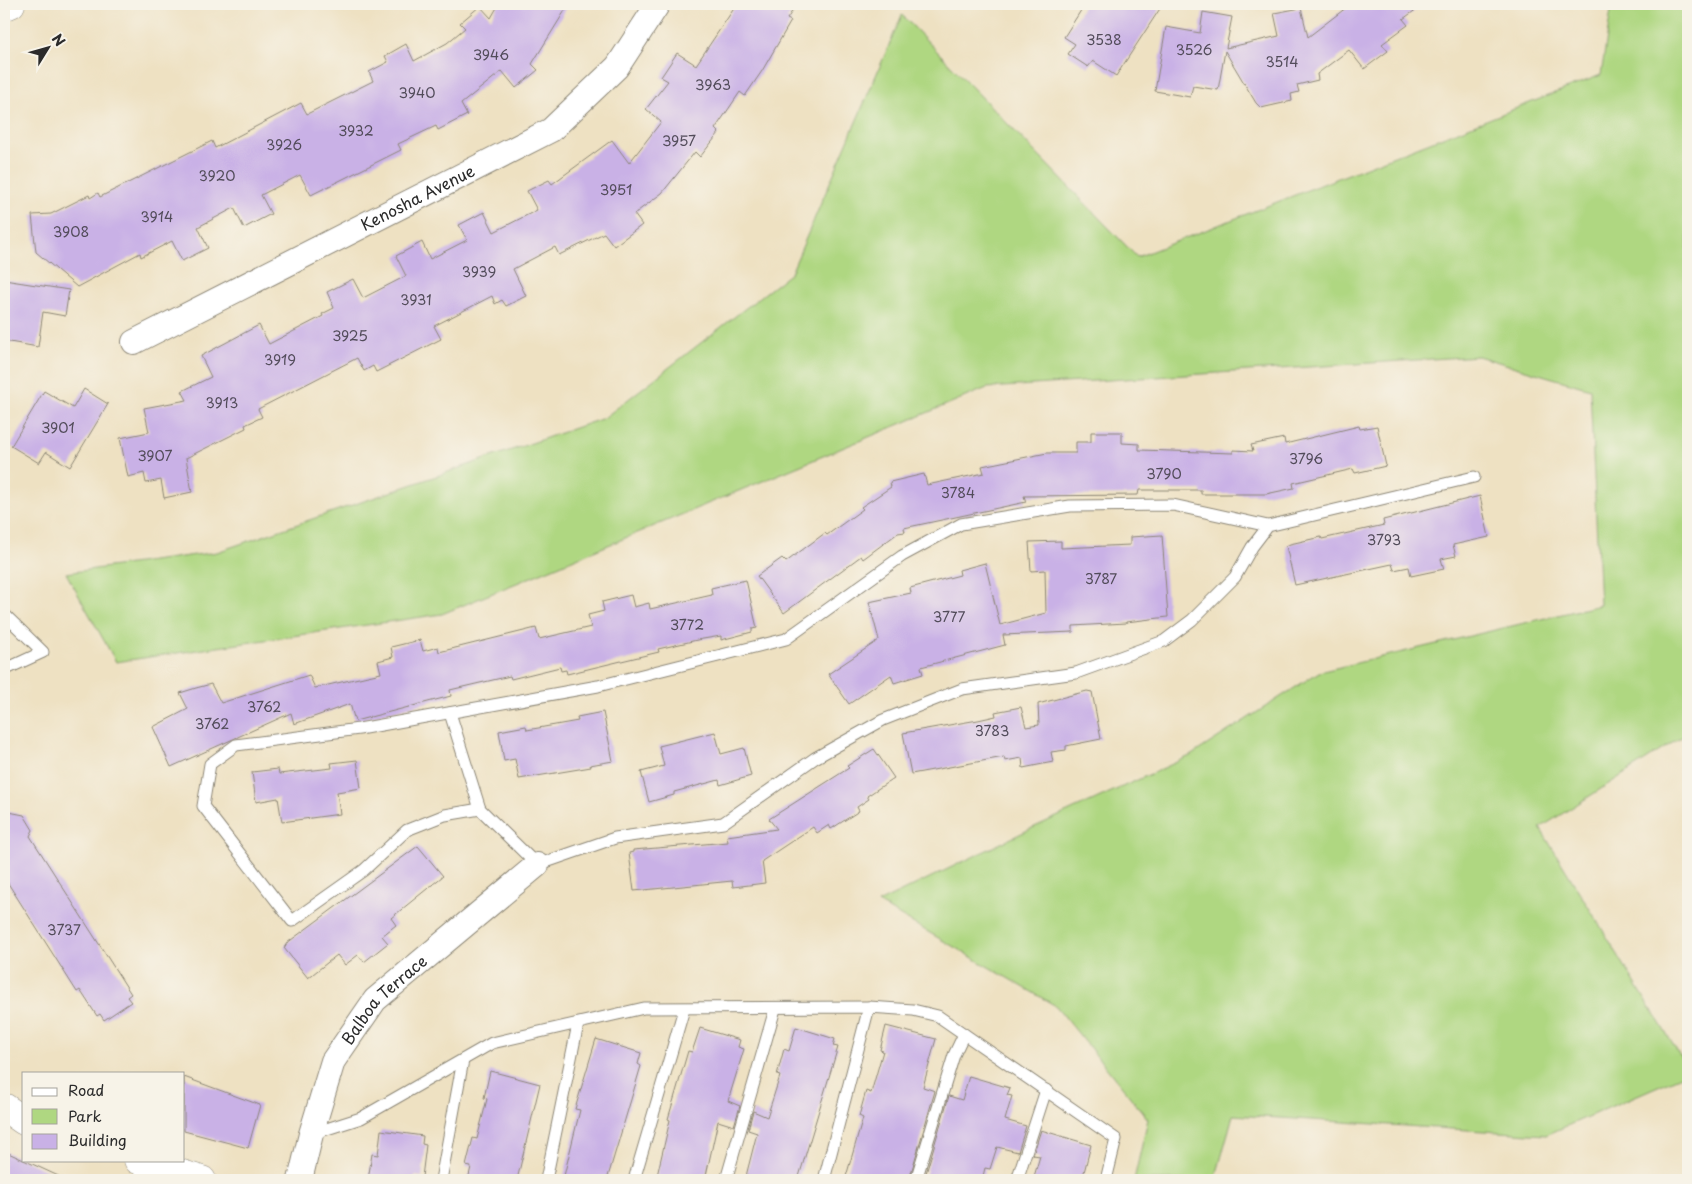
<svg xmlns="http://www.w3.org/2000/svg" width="1692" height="1184" font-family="'Playpen Sans',sans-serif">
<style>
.green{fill:#afd781;stroke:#6d8156}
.building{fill:#c9b1e6}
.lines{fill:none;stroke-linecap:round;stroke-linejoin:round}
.service-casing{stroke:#8c8676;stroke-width:13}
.minor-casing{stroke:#8c8676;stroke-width:26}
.tertiary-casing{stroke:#8c8676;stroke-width:29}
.secondary-casing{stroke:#8c8676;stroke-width:29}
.service{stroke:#fff;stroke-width:11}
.minor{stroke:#fff;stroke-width:24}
.tertiary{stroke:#fff;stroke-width:28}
.secondary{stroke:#fff;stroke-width:28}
.labels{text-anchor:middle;stroke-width:4;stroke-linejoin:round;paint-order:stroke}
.number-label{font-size:14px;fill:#524c5a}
.street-label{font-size:16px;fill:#2b2b2b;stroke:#f7f3e8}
</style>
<rect width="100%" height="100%" fill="#f7f3e8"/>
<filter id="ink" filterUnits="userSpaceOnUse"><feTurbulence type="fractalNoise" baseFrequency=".02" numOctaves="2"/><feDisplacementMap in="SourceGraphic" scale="10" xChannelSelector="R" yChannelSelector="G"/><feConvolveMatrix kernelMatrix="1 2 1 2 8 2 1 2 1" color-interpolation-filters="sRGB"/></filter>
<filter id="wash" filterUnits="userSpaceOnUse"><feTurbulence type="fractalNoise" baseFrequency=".0096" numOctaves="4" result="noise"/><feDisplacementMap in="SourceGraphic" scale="20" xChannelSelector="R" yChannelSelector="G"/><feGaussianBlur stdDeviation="1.12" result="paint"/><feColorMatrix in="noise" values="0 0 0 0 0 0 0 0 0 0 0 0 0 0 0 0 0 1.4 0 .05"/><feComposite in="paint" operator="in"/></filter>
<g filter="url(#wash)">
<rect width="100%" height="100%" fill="#eee1c2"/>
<path class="green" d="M1612,4H1688V733L1540,828L1688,1069V1073L1546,1135L1233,1115L1215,1180H1134L1148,1119L1056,1006L878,903L1028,830L1190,756L1319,672L1600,605L1590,389L1478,356L987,388L442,614L116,662L66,573L217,552L604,418L791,273L902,15L1137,257L1601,75Z"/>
<g id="blocks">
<g class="building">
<path d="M499,4H569L532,64L538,70L516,88L502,71L461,104L467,115L438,130L436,126L398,144L401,150L311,195L300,175L261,195L271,214L244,228L234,208L198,227L208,248L182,261L172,241L141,257L140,253L77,287L36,252L32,215L51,214L89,195L90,198L98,193L100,197L212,141L215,148L301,103L307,114L373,81L369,72L388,62L385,56L406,44L414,61L447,43L465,28L460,23L480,6L491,18Z"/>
<path d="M737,4H797L787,19L791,21L762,71L745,96L740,92L715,129L719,133L700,157L695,152L662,193L634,214L642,225L614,246L604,233L559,255L555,247L513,269L526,296L506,306L502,300L495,304L492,296L434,326L441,339L376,372L373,366L364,371L357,358L258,409L262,417L245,425L246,428L186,458L192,492L164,498L161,480L146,483L144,473L128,477L120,438L149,432L144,408L187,400L182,391L211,377L201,356L259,325L269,344L323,316L322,314L334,308L327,292L353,279L363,298L406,276L396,256L422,242L430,259L467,240L459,225L484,212L494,232L537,210L527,191L549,180L552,184L612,140L629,163L661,122L646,109L668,81L661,77L677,53L696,65Z"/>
<path d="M1085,4H1163L1116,76L1093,61L1088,67L1068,54L1075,44L1064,37Z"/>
<path d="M1351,4H1424L1403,19L1408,25L1382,44L1388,51L1364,69L1349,50L1317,74L1318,80L1297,85L1299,92L1291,94L1292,101L1261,108L1256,103L1225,51L1218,90L1193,86L1190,97L1155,91L1166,27L1200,33L1203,12L1232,17L1226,48L1279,36L1274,13L1301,8L1308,37Z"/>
<path d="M4,280L69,290L65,316L43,312L38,347L4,341Z"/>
<path d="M84,389L108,404L70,467L46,452L39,463L11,446L44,391L73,408Z"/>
<path d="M1359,426L1360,429L1377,426L1386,466L1355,473L1353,469L1293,483L1294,488L1266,494H1201V490H1139L1138,495L1024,496L1026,502L904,528L905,532L898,533L863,559L861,556L784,613L757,576L782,558L786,562L825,533L827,535L863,509L861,507L891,487L890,482L924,474L927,485L984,473L982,466L1047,453H1076V442H1091V432H1122V443L1139,444V450L1233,453V450L1253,451L1251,445L1284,438L1285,444Z"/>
<path d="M1480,496L1489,537L1453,545L1456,556L1441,559L1444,569L1411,576L1409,567L1394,570L1392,564L1295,585L1286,546L1290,544L1321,537L1322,539L1384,525L1383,520Z"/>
<path d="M1162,535L1168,617L1126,622V623L1073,626V632L1003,635L1005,645L921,667L923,674L894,683L891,675L849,704L828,674L879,640L869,602L911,593L910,588L960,575L959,570L985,563L1000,625L1046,613L1045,570L1031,571L1029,542L1061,541V548L1130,545V537Z"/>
<path d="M746,580L757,628L752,629V632L721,640V636L697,640L658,649L659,652L567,674L566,670L561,671L560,667L511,679L510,676L450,690L451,696L355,721L350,704L294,724L291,713L171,767L153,727L188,709L180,693L196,688L211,684L221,703L309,675L315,688L381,673L378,661L393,657L391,647L420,640L423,651L438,647L439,652L536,628L539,639L591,627L588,615L604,611L602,602L631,595L634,607L649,603L650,609L712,595L711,588Z"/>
<path d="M1087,691L1092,692L1101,739L1066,746V750L1051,752L1053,762L1023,768L1022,758L1005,761L1004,757L911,774L903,733L978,720L996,716L995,712L1021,707L1026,727L1039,725L1038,704Z"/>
<path d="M603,712L613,761L590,765L591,767L519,779L515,759L504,761L499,731L526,726L527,730L578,721L577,717Z"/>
<path d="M715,732L721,754L744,748L751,776L720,785L719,780L674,792V795L649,802L641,772L664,766L659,746Z"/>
<path d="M874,749L894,778L867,796L869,799L857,807L859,811L831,829L829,825L817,833L813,827L762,861L765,883L733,887L732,881L634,891L629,853L633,852V850L728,842L727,836L777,829L769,819L849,768L847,766Z"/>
<path d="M357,760L361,788L337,792L340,814L282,822L278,798L256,802L252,772L278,769L279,774L332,768L331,763Z"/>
<path d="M4,811L24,815L33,830L30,836L131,994L127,997L131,1002L104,1020L100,1014L97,1016L80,990L77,992L4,877Z"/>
<path d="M418,846L443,876L391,918L396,925L382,936L388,943L364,962L358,955L345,965L337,955L308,978L284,948L287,943Z"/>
<path d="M886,1026L936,1039L923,1087L935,1091L909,1180H845L863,1118L859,1116L866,1091L871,1093L883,1051L880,1050Z"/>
<path d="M796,1027L835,1039L833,1046L838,1047L798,1180H745L757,1133L748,1130L753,1111L767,1117L780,1076L777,1075L784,1049L789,1051Z"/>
<path d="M700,1028L740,1040L738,1047L744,1049L728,1101L740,1106L734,1126L718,1121L705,1180H656L670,1120L668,1119L688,1051L692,1052Z"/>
<path d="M596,1039L641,1053L638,1064L641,1066L607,1180H563L580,1110L575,1109Z"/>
<path d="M490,1071L540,1084L517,1180H468L471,1167L466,1166L473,1138L477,1139L487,1099L484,1098Z"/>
<path d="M969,1076L1010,1088L1007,1095L1012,1096L1005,1120L1026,1126L1018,1152L997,1147L990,1169L985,1168L982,1180H924L949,1096L962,1100Z"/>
<path d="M184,1077L260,1105L248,1148L184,1131Z"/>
<path d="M381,1130L423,1136L422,1144L426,1145L422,1177L415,1176L414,1180H368L372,1154L378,1155Z"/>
<path d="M1041,1130L1091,1145L1082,1180H1033L1040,1156L1033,1155Z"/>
<path d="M4,1151L67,1180H4Z"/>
</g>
</g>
</g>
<g filter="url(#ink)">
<use href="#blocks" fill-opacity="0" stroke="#8c8676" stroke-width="1"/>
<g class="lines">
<defs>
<g id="service">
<path d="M1268,526L1173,505L1070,506L961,524L902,556L786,639L598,686L359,729L236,745L210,764L203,806L292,921L364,870L407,830L445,815L480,809L537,865L615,838L723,823L815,758L883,720L962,689L1076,673L1164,641L1192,620L1235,577L1252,547L1268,526L1474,477"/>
<path d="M4,614L43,652L4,670"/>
<path d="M450,713L480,809"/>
<path d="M311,1134L361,1118L492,1043L644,1008L869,1007L913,1010L938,1016L1116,1139L1106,1180"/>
<path d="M441,1180L463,1060"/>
<path d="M546,1180L578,1024"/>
<path d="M634,1180L684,1009"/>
<path d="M726,1180L775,1009"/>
<path d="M824,1180L869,1007"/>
<path d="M916,1180L954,1055L964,1034"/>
<path d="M1017,1180L1046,1090"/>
</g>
<g id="minor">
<path id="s1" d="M134,342L551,130L617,67L658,4"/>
<path id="s2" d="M300,1180L311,1134L333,1061L375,1000L537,865"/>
</g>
<g id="tertiary">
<path d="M4,1107L24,1121"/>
<path d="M138,1160L202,1180"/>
</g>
<path id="secondary" d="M4,7L11,4"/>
</defs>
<use href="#service" class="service-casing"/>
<use href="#minor" class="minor-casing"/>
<use href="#tertiary" class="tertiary-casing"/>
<use href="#secondary" class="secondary-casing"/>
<use href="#service" class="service"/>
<use href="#minor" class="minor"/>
<use href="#tertiary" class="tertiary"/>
<use href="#secondary" class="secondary"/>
</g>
</g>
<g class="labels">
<g class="number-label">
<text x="1104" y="45">3538</text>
<text x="1194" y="55">3526</text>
<text x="491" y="60">3946</text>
<text x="1282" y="67">3514</text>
<text x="713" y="90">3963</text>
<text x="417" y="98">3940</text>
<text x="356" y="136">3932</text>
<text x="679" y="146">3957</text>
<text x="284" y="150">3926</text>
<text x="217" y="181">3920</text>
<text x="616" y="195">3951</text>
<text x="157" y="222">3914</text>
<text x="71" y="237">3908</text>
<text x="479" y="277">3939</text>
<text x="416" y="305">3931</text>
<text x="350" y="341">3925</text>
<text x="280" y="365">3919</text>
<text x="222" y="408">3913</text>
<text x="58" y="433">3901</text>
<text x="155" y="461">3907</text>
<text x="1306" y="464">3796</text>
<text x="1164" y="479">3790</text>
<text x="958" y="498">3784</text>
<text x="1384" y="545">3793</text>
<text x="1101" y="584">3787</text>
<text x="949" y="622">3777</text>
<text x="687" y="630">3772</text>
<text x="264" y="712">3762</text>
<text x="212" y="729">3762</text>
<text x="992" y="736">3783</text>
<text x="64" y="935">3737</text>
</g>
<g class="street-label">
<text dy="6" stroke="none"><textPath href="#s1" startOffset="318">Kenosha Avenue</textPath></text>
<text dy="6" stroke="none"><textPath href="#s2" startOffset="204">Balboa Terrace</textPath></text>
</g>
</g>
<rect width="1692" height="1184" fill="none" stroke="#f7f3e8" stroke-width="20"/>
<rect x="22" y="1072" width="162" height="90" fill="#f7f3e8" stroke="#a5a39c"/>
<rect x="32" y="1088" width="25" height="8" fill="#ffffff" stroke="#a5a39c"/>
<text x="68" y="1096" font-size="15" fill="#2b2b2b">Road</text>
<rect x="32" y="1109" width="25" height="15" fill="#afd781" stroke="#a5a39c"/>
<text x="68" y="1122" font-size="15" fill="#2b2b2b">Park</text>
<rect x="32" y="1134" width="25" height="15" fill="#c9b1e6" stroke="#a5a39c"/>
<text x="68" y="1146" font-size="15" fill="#2b2b2b">Building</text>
<g transform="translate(48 48) rotate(53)" stroke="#f7f3e8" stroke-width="4" paint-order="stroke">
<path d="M0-4L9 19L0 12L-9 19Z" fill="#2b2b2b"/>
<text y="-8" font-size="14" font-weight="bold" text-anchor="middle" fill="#2b2b2b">N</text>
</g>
</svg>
